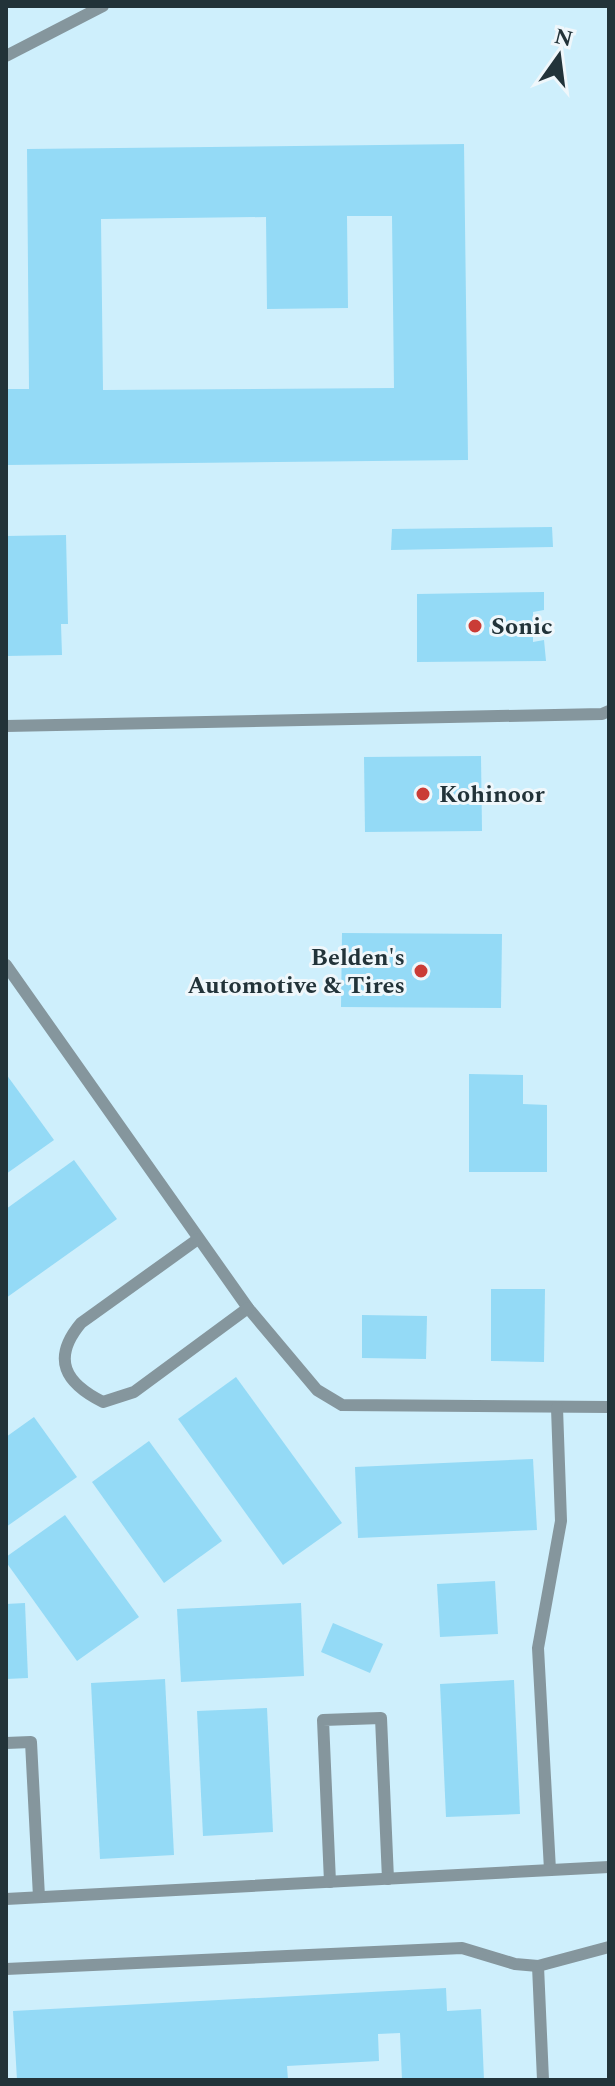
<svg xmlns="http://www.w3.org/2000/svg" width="615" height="2086" font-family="Spectral,serif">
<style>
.building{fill:#94daf6;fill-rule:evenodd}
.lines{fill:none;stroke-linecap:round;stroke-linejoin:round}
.service{stroke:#85969d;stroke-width:12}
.poi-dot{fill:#ca3c36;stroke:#eff7fb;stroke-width:3}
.labels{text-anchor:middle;stroke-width:6;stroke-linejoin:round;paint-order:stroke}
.poi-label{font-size:24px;font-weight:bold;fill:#223339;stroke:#eff7fb;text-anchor:start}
</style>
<rect width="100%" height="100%" fill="#ceeffc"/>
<g class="building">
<path d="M464,144L468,460L6,465V389H29L27,149ZM347,216H392L394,388L103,390L101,219L266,217L267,309L348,308Z"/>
<path d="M552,527L553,547L391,550L392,529Z"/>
<path d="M66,535L68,624H61L62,655L6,656V536Z"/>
<path d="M544,592V610L533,612V642L544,640L546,661L417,662V594Z"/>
<path d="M481,756L482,831L365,832L364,757Z"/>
<path d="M342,933L502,934L501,1008L341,1007Z"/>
<path d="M6,1074L54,1140L6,1174Z"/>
<path d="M469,1074L523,1075V1104L547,1105V1172H469Z"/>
<path d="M74,1160L117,1219L6,1298V1209Z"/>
<path d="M491,1289H545L544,1362L491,1361Z"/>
<path d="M362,1315L427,1316L426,1359L362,1358Z"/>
<path d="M236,1377L342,1523L283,1565L178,1419Z"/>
<path d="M34,1417L77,1477L6,1527V1437Z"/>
<path d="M149,1441L222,1541L164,1583L92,1482Z"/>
<path d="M533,1459L537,1530L358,1538L355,1467Z"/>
<path d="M65,1515L139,1617L77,1661L6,1562V1557Z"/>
<path d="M495,1581L498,1634L440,1637L437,1584Z"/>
<path d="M25,1603L28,1678L6,1679V1604Z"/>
<path d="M301,1603L304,1676L181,1682L177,1609Z"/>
<path d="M333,1623L383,1644L370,1673L321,1652Z"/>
<path d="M165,1679L174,1855L100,1859L91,1683Z"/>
<path d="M514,1680L520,1814L446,1817L440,1684Z"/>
<path d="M267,1708L273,1832L203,1836L197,1711Z"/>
<path d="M446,1988L447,2011L481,2009L484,2080H402L400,2033L378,2034L379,2061L287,2066L288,2080H17L13,2011Z"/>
</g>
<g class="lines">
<g class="service">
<path d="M6,56L103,6"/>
<path d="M6,726L602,714L609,711"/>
<path d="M6,965L248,1308L317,1390L342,1405L609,1407"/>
<path d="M198,1239L81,1323C51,1359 65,1383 103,1402L134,1392L248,1308"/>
<path d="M6,1743L31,1742L39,1897"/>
<path d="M550,1870L538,1648L561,1521L557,1408"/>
<path d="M330,1882L323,1720L381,1718L388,1879"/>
<path d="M6,1899L609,1867"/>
<path d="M538,1966L543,2080"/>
<path d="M6,1969L462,1948L515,1964L538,1966L609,1947"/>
</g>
</g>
<g class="poi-dot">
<circle cx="475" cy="626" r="8"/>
<circle cx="423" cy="794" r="8"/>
<circle cx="421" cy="971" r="8"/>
</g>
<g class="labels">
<g class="poi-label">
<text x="491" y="634">Sonic</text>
<text x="439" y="802">Kohinoor</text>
<text x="405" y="965" text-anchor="end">Belden's<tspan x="405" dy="28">Automotive &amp; Tires</tspan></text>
</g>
</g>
<rect width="615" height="2086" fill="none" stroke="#223339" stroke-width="16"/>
<g transform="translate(559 56) rotate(14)" stroke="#eff7fb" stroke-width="6" paint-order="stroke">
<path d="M0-6L14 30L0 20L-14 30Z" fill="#223339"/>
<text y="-12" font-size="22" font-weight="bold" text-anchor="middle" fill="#223339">N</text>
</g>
</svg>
